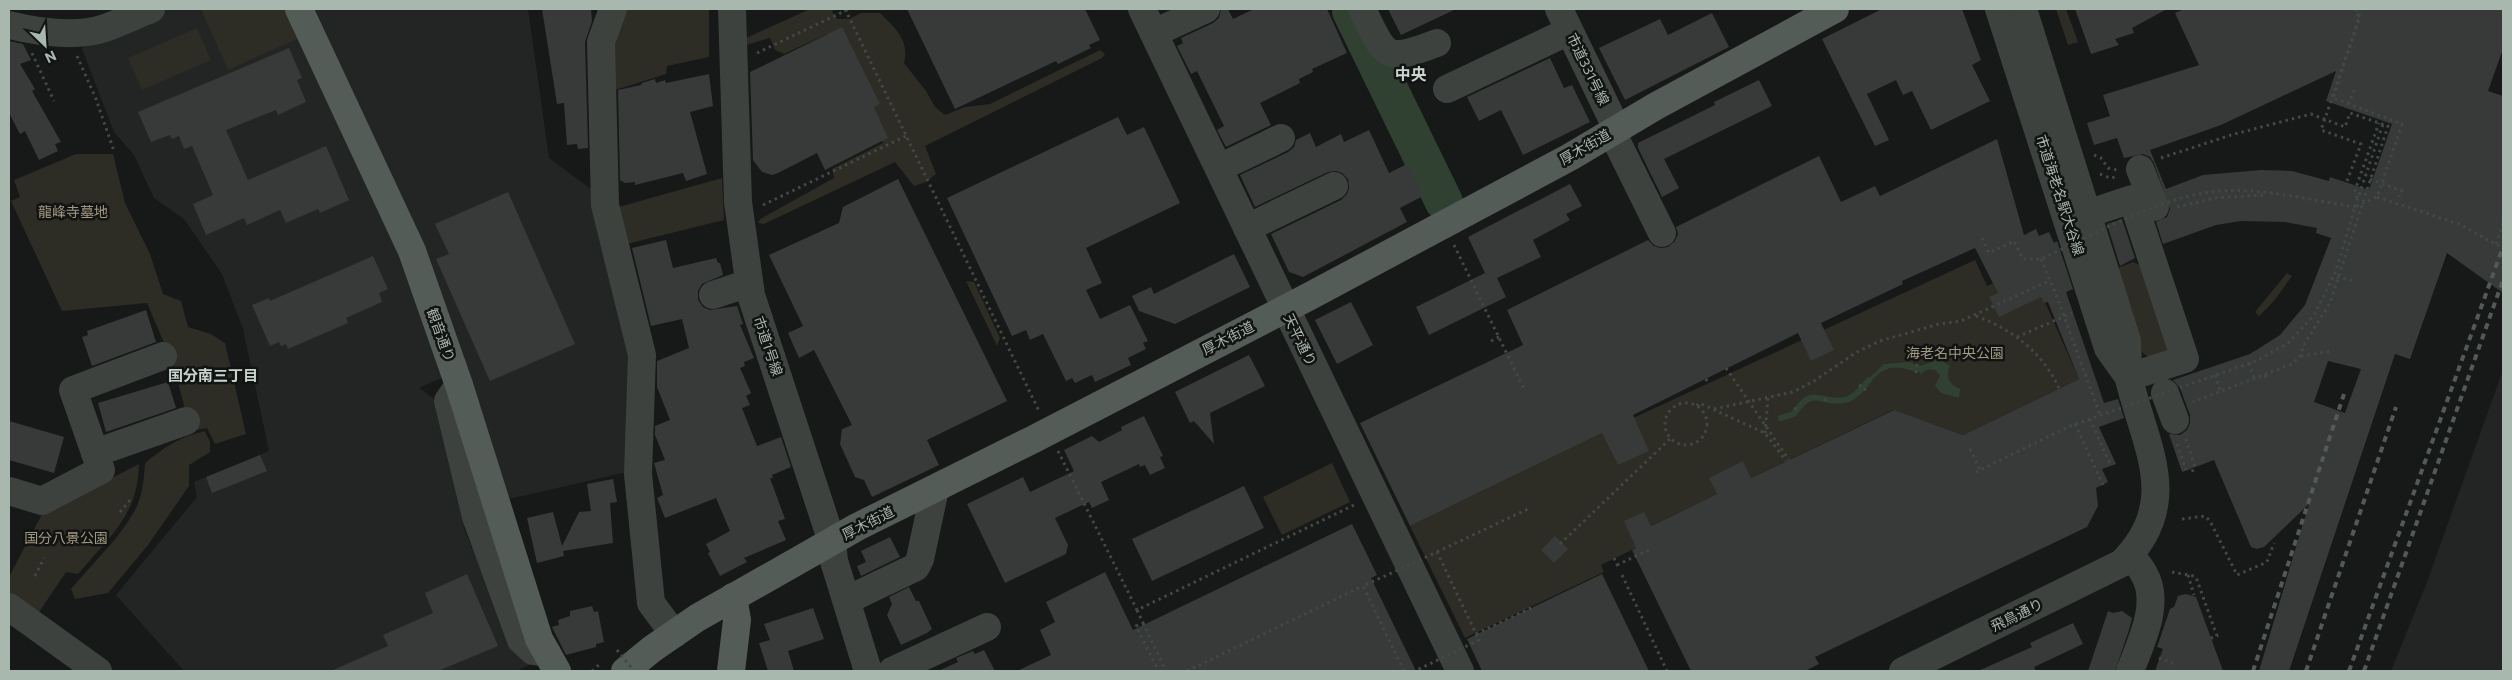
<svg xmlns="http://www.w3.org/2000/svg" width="2512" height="680" font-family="Commissioner,'Noto Sans JP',sans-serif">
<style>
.built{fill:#232524}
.green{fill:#2d2c25}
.water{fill:#304132}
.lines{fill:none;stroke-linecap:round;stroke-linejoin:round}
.stream{stroke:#304132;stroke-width:6}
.river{stroke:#304132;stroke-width:38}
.building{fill:#373a38;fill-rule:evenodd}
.path{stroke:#424944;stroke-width:3;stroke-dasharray:2.5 4;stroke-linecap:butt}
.minor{stroke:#3d423f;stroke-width:28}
.major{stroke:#545c57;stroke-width:28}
.rail{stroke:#535a56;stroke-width:4;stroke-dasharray:6 5;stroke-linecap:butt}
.path-bridge{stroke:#424944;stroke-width:3;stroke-dasharray:2.5 4;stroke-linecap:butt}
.labels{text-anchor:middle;stroke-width:5;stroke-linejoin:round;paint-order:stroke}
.street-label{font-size:14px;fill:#a9b8ae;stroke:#121313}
.park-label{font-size:14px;fill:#a29981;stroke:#121313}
.neighbourhood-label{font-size:15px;font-weight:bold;fill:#cad4ce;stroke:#121313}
.quarter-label{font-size:16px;font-weight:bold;fill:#cad4ce;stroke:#121313}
</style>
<rect width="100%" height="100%" fill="#171818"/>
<g class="built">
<path d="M168,9H295L404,251L446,376L419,388L433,398L465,531L485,580L542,659L516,671H184L116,595L197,497L194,482L269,451L243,329L222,274L184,219L154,198L134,155L114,132L82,49L85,43Z"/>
<path d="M315,9H528L549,158L600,196L637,351L636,470L509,499L381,155Z"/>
<path d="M2503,370V671H2391L2427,582Z"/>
</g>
<g class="green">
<path d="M201,9H289L301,37L228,70Z"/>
<path d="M621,9H709V57L667,66L666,74L609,92L607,44Z"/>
<path d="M810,9H834L832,12L837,19H849L861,13H880C895,28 910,40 904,63L926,91L935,107L945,115L965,107L990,104L1100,50L1105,54L1102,58L925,146L936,174L926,182L914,186L895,162L764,224L758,223L760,219L834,178L832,169L883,143L831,36L827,34L784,54L775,50L770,38L746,45V38Z"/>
<path d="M2056,9H2066L2078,42L2068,45Z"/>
<path d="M197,28L211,60L142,90L128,58Z"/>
<path d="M76,154H113L125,203L150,254L163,294L181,301L188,327L211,334L225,343L246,434L215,444L207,428L191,431L173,364L147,303L62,311L11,201L20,197L14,180Z"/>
<path d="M722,178L724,220L623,245L615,208Z"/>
<path d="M1975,260L1987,286L2029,266L2079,379L1963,435L1893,410L1642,530L1648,542L1601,565L1604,572L1465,638L1410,526L1618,425Z"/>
<path d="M2133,262L2144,267L2169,351L2150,359L2142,352L2115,269Z"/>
<path d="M2287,273L2292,276L2274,301L2259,316L2255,312Z"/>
<path d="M966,281L974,282L1000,338L997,346Z"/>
<path d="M205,431L210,442V452L189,465V486L148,545L108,593L75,599L71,589C92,564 123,535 137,506C143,493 144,477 145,463C163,448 181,436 205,431Z"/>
<path d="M1332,463L1350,502L1282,535L1263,497Z"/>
<path d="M139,464C138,516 109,537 78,574L66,572L35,618L9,599V577L42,514Z"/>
</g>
<g class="water">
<path d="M1939,359L1950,366C1945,376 1949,385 1960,389L1959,398L1941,393L1935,386L1940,375L1935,370L1927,369L1920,375L1921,366Z"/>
<path d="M1908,362L1913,363V371C1889,363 1882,369 1866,386L1863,384L1884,364Z"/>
</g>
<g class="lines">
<g class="stream">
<path d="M1906,366L1921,369L1927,367"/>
<path d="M1781,418L1794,414C1813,384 1820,405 1845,400C1855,398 1863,387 1869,380"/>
</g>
<path class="river" d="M1351,11L1444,202"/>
</g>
<g class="building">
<path d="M542,9H591L592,21L585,42L588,148L578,149L577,144L567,145L564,103L557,104Z"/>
<path d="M907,9H1085L1100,40L1089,45L1091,48L1058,64L1056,61L955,109Z"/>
<path d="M1221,9H1228L1233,19L1254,9H1327L1347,53L1312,69L1313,72L1299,79L1300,83L1260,103L1271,125L1226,147L1217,130L1224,126L1197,71L1191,74L1177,46L1183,43L1181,38L1213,23L1219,18Z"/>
<path d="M1388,9H1456L1401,35Z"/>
<path d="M1882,9H1962L1981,60L1972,65L1990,101L1931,130L1912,91L1903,95L1896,80L1867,94L1889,140L1875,146L1822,39Z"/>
<path d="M2075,9H2167L2132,28L2134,33L2115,39L2119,45L2091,54Z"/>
<path d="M2184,9H2503V49L2488,91L2503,96V293L2447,253L2410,359L2395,354L2289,671H2259L2309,504L2264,547L2257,549L2251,547L2214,460L2182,472L2169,434L2180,435L2187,430L2190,423V415L2180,388L2173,380L2250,354L2280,335L2305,305L2331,238L2316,233L2317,228L2285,222L2241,221L2216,225L2163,244L2156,222L2167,217L2170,209L2154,163L2150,157L2143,154L2124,158L2117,138L2094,145L2087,123L2110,116L2103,95L2199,65L2175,13ZM2336,71L2326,101L2392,124L2369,190L2330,177L2329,181L2292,171L2261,170L2203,175L2166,189L2150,150L2221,125ZM2328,361L2361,369L2345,413L2314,402Z"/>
<path d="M1712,13L1729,47L1625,100L1599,48L1660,19L1668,35Z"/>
<path d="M842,27L880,104L874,107L888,138L825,170L817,153L778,173L772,175L762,172L753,160L750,72Z"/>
<path d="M9,41L23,44L31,60L20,64L35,89L32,91L61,142L55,144L58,151L39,160L25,131L20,134L9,113Z"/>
<path d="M289,48L302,78L297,80L306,102L278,115L276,110L226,130L248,180L326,146L349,200L320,213L318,209L286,223L280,210L247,225L244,218L206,235L193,204L213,195L192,146L184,149L179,136L172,139L170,135L151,142L138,112Z"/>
<path d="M1550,58L1564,88L1572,85L1590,122L1523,155L1501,110L1479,121L1467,97Z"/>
<path d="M709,74L713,106L690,112L707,174L686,181L683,173L635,185V182L625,183L620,180L618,90L641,85L642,83L655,79L656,83L665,80L666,83Z"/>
<path d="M1759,80L1772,106L1664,159L1679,188L1662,197L1638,148V143L1715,105L1714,102Z"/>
<path d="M1118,117L1127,135L1144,127L1180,203L1086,248L1102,283L1086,290L1100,319L1130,305L1148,341L1143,343L1146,349L1128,358L1131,365L1095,382L1092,375L1075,383L1072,378L1066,381L1043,334L1030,340L1026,330L1012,336L947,198Z"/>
<path d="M1369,130L1389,173L1407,164L1423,196L1400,208L1407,222L1303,277L1289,272L1271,234L1341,200L1347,194L1349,188L1348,179L1342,173L1336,171L1328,172L1255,207L1240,175L1288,152L1294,147L1296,140L1310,133L1316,147L1341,134L1344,142Z"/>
<path d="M1997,139L2024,235L2036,229L2039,236L2049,232L2054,243L2057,241L2073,289L2066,292L2104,403L2118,399L2124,418L2099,427L2116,464L2102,469L2108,482L2096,488L2098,506L2087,527L1815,657L1819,664L1805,671H1691L1632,550L1636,548L1624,521L1644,512L1651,526L1717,494L1709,478L1743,461L1751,478L1894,410L1963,435L2079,379L2048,302L2044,303L2041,297L1999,317L1989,297L1998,293L1975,248L1902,281L1903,284L1821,323L1834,350L1811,361L1798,333L1633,415L1649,451L1618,465L1602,433L1410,526L1360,423L1523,345L1507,310L1648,240L1654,246L1661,248L1668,247L1675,241L1678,234L1676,227L1819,156L1841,202L1875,186L1880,196Z"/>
<path d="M898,179L1007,401L927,440L939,465L872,497L864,480L855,477L840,444L842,429L852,425L814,350L799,358L788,333L803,326L769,255L839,223L843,207Z"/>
<path d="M1570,184L1582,206L1566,214L1570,220L1533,240L1541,257L1497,278L1506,297L1429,335L1416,307L1485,273L1468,237Z"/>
<path d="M508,192L575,344L490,381L436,259L449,254L435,224Z"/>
<path d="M2122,219L2135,258L2120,266L2107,224Z"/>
<path d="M666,240L673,268L716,258L718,263H720L723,275L702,284L698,291V300L703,307L710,310L737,306L743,324L740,325L754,358L744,362L745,366L740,368L751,393L746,396L750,405L742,408L757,446L781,437L791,467L772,475L773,478H770L785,519L778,521L786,540L744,558L747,562L720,576L708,553L710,552L706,544L730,531L716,498L665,518L657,498L663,495L654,463L665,460L655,435V426L670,420L657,387V361L689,348L682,319L651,326L632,248Z"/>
<path d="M1234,254L1250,287L1175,324L1139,311L1132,296L1151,287L1154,294Z"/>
<path d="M373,256L388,289L379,293L382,302L346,318L348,323L288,349L286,344L281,346L279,342L270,346L252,305L269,298L270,301Z"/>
<path d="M1351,302L1373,345L1337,364L1315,320Z"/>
<path d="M146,310L156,342L92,366L82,337L88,335L87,331Z"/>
<path d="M1249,355L1265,386L1210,413L1214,444L1194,421L1190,423L1175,392Z"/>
<path d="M168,382L176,408L106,432L98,403Z"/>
<path d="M1144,416L1163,456L1160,457L1165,468L1150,475L1145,465L1140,467L1139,464L1101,482L1109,500L1092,508L1089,502L1055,518L1068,545L1066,554L1005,583L967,504L1023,477L1030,492L1074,471L1064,450L1092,436L1099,442L1122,430L1121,427Z"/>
<path d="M9,421L64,437L54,473L9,460Z"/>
<path d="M260,455L267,471L212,493L206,477Z"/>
<path d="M613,479L617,502L610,503L613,543L563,551L564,556L537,563L527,518L553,512L562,546L579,512L591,511L587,484Z"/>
<path d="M1244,486L1264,528L1152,581L1132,539Z"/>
<path d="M1352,524L1377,575L1371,578L1416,671H1017L1051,655L1040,630L1055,622L1046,602L1105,572L1133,630Z"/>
<path d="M1555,536L1568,549L1554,563L1541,550Z"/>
<path d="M890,537L900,557L861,576L857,566L866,562L861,551Z"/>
<path d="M467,574L498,646L438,671H331L388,646L383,635L433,613L425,593Z"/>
<path d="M1602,574L1649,671H1482L1467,639Z"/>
<path d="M909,587L916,601H919L932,629L927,633L901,645L887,615L892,604L889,597Z"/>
<path d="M2186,594L2196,597L2223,671H2155L2163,649L2157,647L2170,609L2174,607L2178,596Z"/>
<path d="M592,606L594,612L598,611L604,642L596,644V647L566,655L552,627L559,625L558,620L570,616V611Z"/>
<path d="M813,608L824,639L788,651L794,671H768L759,643L770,640L764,624Z"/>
<path d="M2108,611L2113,613L2122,611L2132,618L2129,630L2115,671H2088Z"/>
<path d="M2073,623L2083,644L2034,667L2036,671H1978L2032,647L2030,643Z"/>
<path d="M984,650L995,671H938L958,662L956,658L973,651L975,654Z"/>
</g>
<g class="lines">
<g class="path">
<path d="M845,9L1039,411"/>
<path d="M32,53L54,101"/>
<path d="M757,53L849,9"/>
<path d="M77,56L96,99L114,151"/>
<path d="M2348,104L2355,88"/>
<path d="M2094,155L2101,158L2108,168L2117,170"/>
<path d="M2161,158L2231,135L2311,114L2345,127L2350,113L2388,126L2330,303L2305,343L2300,356L2292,364L2193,402"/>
<path d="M2100,174L2110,178L2116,177"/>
<path d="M2370,179L2402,191L2399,197"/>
<path d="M2347,181L2361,144L2321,130L2360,17L2356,9"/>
<path d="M2357,198L2355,190L2379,123"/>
<path d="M763,205L906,136"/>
<path d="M2177,207L2215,198L2264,195V192"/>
<path d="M2355,207L2383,124"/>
<path d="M2496,244L2503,223"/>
<path d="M1454,245L1524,389"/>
<path d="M2337,277L2354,281"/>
<path d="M1976,316C2013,330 2042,352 2059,388"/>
<path d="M2017,337L2072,313"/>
<path d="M1491,341L1499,337"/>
<path d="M2301,356L2332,351"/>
<path d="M1916,373L1917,364"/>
<path d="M2265,375L2267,380"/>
<path d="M1706,379L1708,383"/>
<path d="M1859,385L1866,390"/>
<path d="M1825,401L1826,395"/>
<circle cx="1686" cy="424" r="21"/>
<path d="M1697,406L1699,403L1765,433L1786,461"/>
<path d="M1794,408L1800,411"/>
<path d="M1714,409L1793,392L1814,381L1857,352L1880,341L1939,324L1961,321L2051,280"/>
<path d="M2090,419L2111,466"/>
<path d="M2075,424L2103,485"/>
<path d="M1765,433L1768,398"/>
<path d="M2186,439L2195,467L2191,473"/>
<path d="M2177,444L2186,470"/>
<path d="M1970,449L1980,470"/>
<path d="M1058,451L1137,610L1354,505"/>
<path d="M120,512L130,500"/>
<path d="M2182,519L2205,516L2210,521L2237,575L2267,562L2274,543"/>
<path d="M1560,544L1671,438"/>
<path d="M1437,552L1530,508"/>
<path d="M1614,558L1618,567"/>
<path d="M1617,565L1651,549"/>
<path d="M2172,572L2194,576L2197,580L2217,636L2211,638"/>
<path d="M1622,575L1667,671"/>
<path d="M2188,575L2194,595"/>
<path d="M35,576L44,558"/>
<path d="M1137,610L1143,623L1136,626L1157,668"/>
<path d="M1143,623L1166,671"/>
<path d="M1476,634L1533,607"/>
<path d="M2159,658L2175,664"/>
<path d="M592,671L601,663"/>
<path d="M1187,671L1363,586"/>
</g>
<g class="minor">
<path d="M613,9L601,42L605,205L642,355L638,474L651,603L674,634"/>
<path d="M732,9L738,202L751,295L832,542L834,561L868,671"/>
<path d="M1142,9L1460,671"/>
<path d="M1362,9C1386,58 1384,63 1437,43"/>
<path d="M1559,9L1617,129"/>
<path d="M1999,9L2108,348L2128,376"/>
<path d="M9,25C38,32 75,38 105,28C121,22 136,15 151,9"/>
<path d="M1154,33L1206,9"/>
<path d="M1447,89L1569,31"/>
<path d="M1612,132L1662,233"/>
<path d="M1219,168L1281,138"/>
<path d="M2140,169L2155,207"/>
<path d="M2069,220L2132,199L2185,359L2129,377"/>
<path d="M1247,228L1334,186"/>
<path d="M713,295L749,283"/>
<path d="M459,385L448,401L476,517L521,640L533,651L547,653"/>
<path d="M2165,393L2175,420"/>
<path d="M95,453L186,421"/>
<path d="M9,491L42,501L101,470L73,390L163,356"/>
<path d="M2130,555C2134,561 2141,567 2144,574C2161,603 2141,642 2130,671"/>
<path d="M847,600L916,567L920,559L935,489"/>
<path d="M9,607L98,671"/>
<path d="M892,671L987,627"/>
<path d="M1903,671L2122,563C2183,502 2145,447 2129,379C2127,367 2128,353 2127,341L2023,9"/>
</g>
<g class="major">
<path d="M299,9L412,251L459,385L539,639L557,671"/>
<path d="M625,671L652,649L697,618L857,527L1034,439L1310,296L1570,157L1656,106L1835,9"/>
<path d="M731,671L737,620L733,597"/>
</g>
<g class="rail">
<path d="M2253,671L2344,394"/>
<path d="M2306,671L2396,407"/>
<path d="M2349,671L2503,247"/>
<path d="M2364,671L2503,280"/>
</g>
<g class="path-bridge">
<path d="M2377,197L2459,224L2503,248"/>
<path d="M1982,238L1989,253L2014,241L2023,259H2041C2091,236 2156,199 2211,192C2259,186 2308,200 2355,207"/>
<path d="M2041,259L2057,297L2100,415"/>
<path d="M2249,363L2255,380"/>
<path d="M1726,368L1789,460"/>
<path d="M2215,375L2221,393"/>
<path d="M1976,472L2070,426L2256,361L2288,343L2314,315L2336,271L2355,207L2377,197L2402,124L2333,98L2359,17L2355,9"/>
<path d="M617,650L634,671"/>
<path d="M1404,671L1363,586L1437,552L1479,640L1415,671"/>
</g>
</g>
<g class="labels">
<g class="street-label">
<text transform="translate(1588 69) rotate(64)" y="5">市道331号線</text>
<text transform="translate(1585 147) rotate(-30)" y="5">厚木街道</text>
<text transform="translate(2060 195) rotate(72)" y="5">市道海老名駅大谷線</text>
<text transform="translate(441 335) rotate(70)" y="5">観音通り</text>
<text transform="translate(1228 338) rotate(-27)" y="5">厚木街道</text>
<text transform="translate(1300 340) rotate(64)" y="5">天平通り</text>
<text transform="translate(768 346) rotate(71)" y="5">市道1号線</text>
<text transform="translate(868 523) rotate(-27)" y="5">厚木街道</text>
<text transform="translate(2017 615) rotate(-26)" y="5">飛鳥通り</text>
</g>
<g class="park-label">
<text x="73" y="217">龍峰寺墓地</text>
<text x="1955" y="358">海老名中央公園</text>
<text x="66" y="543">国分八景公園</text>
</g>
<g class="neighbourhood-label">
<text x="213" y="381">国分南三丁目</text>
</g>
<g class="quarter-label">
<text x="1411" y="80">中央</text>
</g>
</g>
<rect width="2512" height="680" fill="none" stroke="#a9b8ae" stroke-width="20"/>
<g transform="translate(45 45) rotate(155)" stroke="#121313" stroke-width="4" paint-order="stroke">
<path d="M0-4L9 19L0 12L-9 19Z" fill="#a9b8ae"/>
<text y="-8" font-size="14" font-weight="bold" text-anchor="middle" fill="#a9b8ae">N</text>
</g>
</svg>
